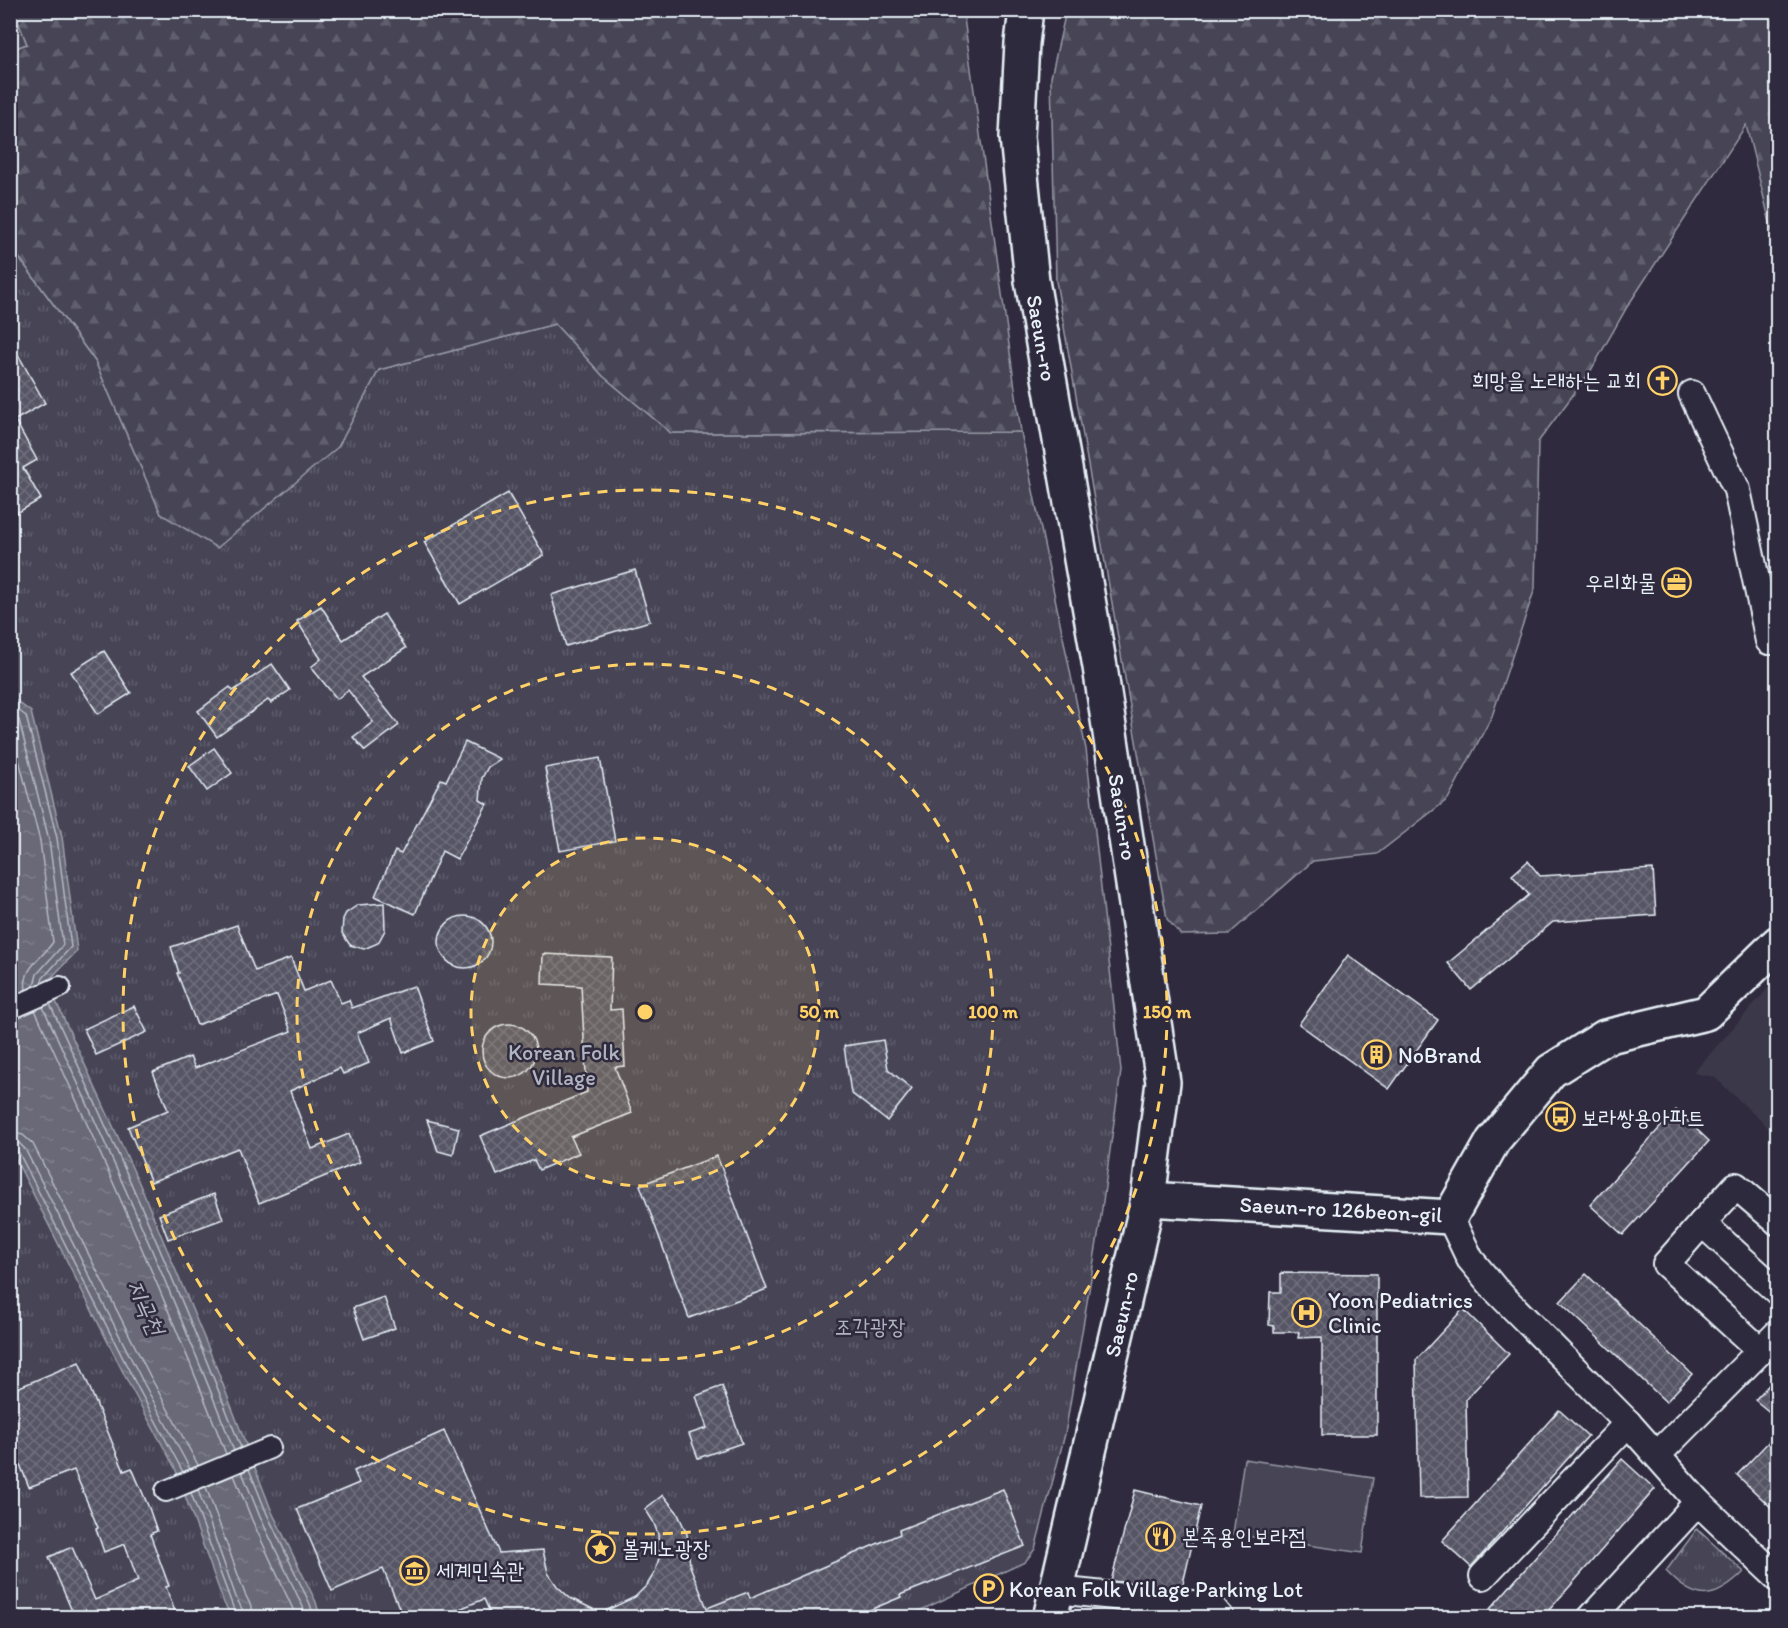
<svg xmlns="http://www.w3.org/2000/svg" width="1788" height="1628" font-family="Itim,'Poor Story',sans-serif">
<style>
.built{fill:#3b3749}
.grass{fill:url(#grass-tufts);stroke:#979aa6;stroke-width:1.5}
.forest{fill:url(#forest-firs);stroke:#979aa6;stroke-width:1.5}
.garden{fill:#464455;stroke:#979aa6;stroke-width:1.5}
.water{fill:url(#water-ripples);stroke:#9c9fab;stroke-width:1.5}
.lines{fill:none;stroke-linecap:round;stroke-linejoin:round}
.shore{stroke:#b5bbc5;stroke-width:1.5}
.building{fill:url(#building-cross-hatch);stroke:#e8f1f8;stroke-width:1.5}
.pedestrian-casing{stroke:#e8f1f8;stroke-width:24}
.minor-casing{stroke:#e8f1f8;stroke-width:30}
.tertiary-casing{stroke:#e8f1f8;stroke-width:38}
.secondary-casing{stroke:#e8f1f8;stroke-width:38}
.pedestrian{stroke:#2f2a3d;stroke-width:20}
.minor{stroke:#2f2a3d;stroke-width:26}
.tertiary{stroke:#2f2a3d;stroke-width:33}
.secondary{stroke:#2f2a3d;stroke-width:33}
.ring{fill:none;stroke:#ffd166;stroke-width:3;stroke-dasharray:10 8}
.labels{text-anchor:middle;stroke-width:5;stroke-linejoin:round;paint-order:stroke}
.street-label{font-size:22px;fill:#e8f1f8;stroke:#2f2a3d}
.poi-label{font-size:22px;fill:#e8f1f8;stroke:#2f2a3d;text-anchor:start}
.park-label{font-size:22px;fill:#afb4bf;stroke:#2f2a3d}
.water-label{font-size:24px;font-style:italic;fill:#afb4be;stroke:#2f2a3d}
.centre{fill:#ffd166;stroke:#2f2a3d;stroke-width:3}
.ring-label{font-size:18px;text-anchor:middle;font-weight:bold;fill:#ffd166;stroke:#2f2a3d;stroke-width:5;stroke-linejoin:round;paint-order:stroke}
</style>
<defs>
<pattern id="grass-tufts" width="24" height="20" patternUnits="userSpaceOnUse" patternTransform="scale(1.5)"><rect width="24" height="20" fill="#464455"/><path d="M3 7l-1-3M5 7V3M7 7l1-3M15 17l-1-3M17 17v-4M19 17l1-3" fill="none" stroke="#615f6e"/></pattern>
<pattern id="forest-firs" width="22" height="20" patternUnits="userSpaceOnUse" patternTransform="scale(1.5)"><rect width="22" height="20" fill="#464455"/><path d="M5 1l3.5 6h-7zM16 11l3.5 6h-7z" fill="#615f6e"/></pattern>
<pattern id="water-ripples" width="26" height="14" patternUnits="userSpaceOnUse" patternTransform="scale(1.5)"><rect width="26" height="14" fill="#696978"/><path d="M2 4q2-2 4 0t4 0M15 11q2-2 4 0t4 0" fill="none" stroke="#7e7f8c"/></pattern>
<pattern id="building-cross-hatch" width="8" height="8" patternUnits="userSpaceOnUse" patternTransform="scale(1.5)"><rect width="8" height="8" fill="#575565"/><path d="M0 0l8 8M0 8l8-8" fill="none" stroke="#6f6e7c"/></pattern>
</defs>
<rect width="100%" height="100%" fill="#2f2a3d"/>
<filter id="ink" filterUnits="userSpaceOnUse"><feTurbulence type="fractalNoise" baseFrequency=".0167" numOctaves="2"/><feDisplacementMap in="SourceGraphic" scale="12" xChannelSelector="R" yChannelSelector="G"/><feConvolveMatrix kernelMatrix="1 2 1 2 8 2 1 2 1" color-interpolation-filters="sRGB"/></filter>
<g filter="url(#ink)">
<path class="built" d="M1777,978V1136L1714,1077L1693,1073Z"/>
<g class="grass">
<path d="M10,11H14L27,44L11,50Z"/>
<path d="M10,241L18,256L95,361L161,514L338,447L379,370L555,324L603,376L671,433L1021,432L1086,749L1121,1071L1099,1230L1065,1434L1035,1549L1025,1562L906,1617H11Z"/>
<path d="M1697,1529L1744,1572C1714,1602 1695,1602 1666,1571Z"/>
</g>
<g class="forest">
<path d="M14,11H963L1021,432L671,433L603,376L555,324L379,370L338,447L217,548L161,514L95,361L18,256L11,241V50L27,44Z"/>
<path d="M1066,11H1777V251L1746,125L1627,307L1590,372L1538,442L1535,588L1492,716L1448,799L1377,854L1313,861L1229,934L1181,935L1167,919L1056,281L1051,77Z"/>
</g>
<path class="garden" d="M1244,1459L1373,1478L1362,1553L1233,1534Z"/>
<path class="water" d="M10,696L31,712L62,837L77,951L47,982L140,1185L215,1364L272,1512L316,1602L320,1617H232L224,1603L175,1468L130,1386L11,1150Z"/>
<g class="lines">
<g class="shore">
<path d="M10,704L26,716L57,838L71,947L43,978L41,983"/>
<path d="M10,713L19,720L49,840L63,945L37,974L34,986"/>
<path d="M10,725L40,841L53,942C43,958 22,967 26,990"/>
<path d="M50,1004C118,1151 183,1297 241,1448"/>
<path d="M43,1007C111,1154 176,1300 234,1451"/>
<path d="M35,1010C103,1157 168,1303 226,1454"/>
<path d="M10,1132L23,1135L33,1144L150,1376L198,1465"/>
<path d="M10,1141L19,1143L25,1149L142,1380L190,1469"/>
<path d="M10,1149H15L19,1153L136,1384L183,1472"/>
<path d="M249,1469L267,1514L310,1604L314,1618"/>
<path d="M242,1472L260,1517L303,1607L306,1618"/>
<path d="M234,1475L252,1520L297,1618"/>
<path d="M206,1487L245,1594L252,1608L253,1618"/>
<path d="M198,1490L236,1597L243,1611L244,1618"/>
<path d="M191,1493L237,1618"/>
</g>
</g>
<g class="building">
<path d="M10,340L45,403L15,420L37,460L23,468L41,499L10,517Z"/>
<path d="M508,493L544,555L460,604L424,542Z"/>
<path d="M635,570L650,621L566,646L551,595Z"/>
<path d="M321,606L343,640L384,614L406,648L361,677L399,725L365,751L353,737L373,722L348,690L337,699L311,667L321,659L297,621Z"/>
<path d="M104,651L131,693L98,714L71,672Z"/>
<path d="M272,664L290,690L271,703L268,700L217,737L198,711L230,687L233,691Z"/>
<path d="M465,742L500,759L488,767L482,778L480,800L487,804L457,859L442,851L415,914L375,896L395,851L401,854L441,779L446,781Z"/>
<path d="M214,748L232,773L207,791L189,766Z"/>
<path d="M600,758L615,841L560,851L545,768Z"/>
<path d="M1528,861L1540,876L1653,869L1656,915L1553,922L1471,990L1448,963L1529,895L1512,875Z"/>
<path d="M384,903L385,930L378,943L364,949L350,945L342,933L343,919L346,913L358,905Z"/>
<circle cx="465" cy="942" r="26"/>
<path d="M237,925L255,971L291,958L304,991L331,980L341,1003L349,1000L352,1008L414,986L434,1041L403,1053L391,1018L357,1033L369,1063L343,1074L340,1068L290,1091L312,1149L349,1134L360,1162L259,1203L238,1148L151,1182L128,1127L168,1110L153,1072L190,1057L195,1068L291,1031L277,995L197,1025L177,973H179L171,947Z"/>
<path d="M543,954L612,957L610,1010L622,1009L625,1066L615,1067L632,1113L571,1137L579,1153L539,1170L534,1160L497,1175L480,1136L587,1092L581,986L542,984Z"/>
<path d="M1348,955L1438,1020L1389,1089L1299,1024Z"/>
<path d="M134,1006L147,1032L96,1055L84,1029Z"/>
<circle cx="509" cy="1051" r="27"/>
<path d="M883,1040L888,1069L912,1089L887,1121L851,1093L844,1046Z"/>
<path d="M1676,1110L1709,1141L1623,1235L1590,1205Z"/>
<path d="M427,1120L459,1128L453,1155L438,1151Z"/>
<path d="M717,1156L767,1289L689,1318L640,1185Z"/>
<path d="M214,1194L223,1219L168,1239L159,1215Z"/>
<path d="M1281,1273L1377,1274V1435H1322V1337L1298,1338L1299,1332H1274V1326L1269,1325L1270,1292H1281Z"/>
<path d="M1586,1274L1692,1374L1666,1402L1560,1302Z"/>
<path d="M384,1297L395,1328L364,1339L353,1308Z"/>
<path d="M1463,1309L1509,1354L1466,1399L1468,1497L1419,1498L1416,1360Z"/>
<path d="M79,1362L124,1471L132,1468L149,1508L157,1531L150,1534L169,1586L166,1587L177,1617H56L72,1611L49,1557L72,1547L95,1600L138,1581L125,1544L104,1552L96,1529L98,1528L74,1470L29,1487L10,1439V1391Z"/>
<path d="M1778,1375V1419L1755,1400Z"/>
<path d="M722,1386L742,1443L698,1458L689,1434L707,1428L696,1396Z"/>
<path d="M1559,1410L1588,1436L1471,1567L1442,1541Z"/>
<path d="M444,1431L499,1553L543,1550L548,1573L557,1586L570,1598L601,1613L635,1597L647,1585L655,1572L659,1558L658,1534L653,1521L645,1509L663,1495L677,1512L687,1534L690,1566L707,1608L748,1592L750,1598L900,1534L899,1530L1003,1489L1025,1546L900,1595L901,1597L853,1617H492L484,1599L440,1617H403L383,1569L332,1591L297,1509L359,1483L354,1471Z"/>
<path d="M1778,1432V1514L1737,1475Z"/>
<path d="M1622,1459L1655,1489L1543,1617H1500L1490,1609Z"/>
<path d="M1135,1490L1201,1506L1182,1588L1111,1581Z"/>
</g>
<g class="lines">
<defs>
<g id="pedestrian">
<path d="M10,1009L60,987"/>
<path d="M166,1491L270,1448"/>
</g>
<g id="minor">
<path d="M1692,394L1737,490L1769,641H1778"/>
<path d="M1450,1217L1470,1259L1495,1289L1628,1423L1698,1502L1778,1578"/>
<path d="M1702,1223L1736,1186L1778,1222"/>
<path d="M1761,1351L1666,1264L1702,1223L1778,1292"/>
<path d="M1657,1455L1778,1333"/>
<path d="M1483,1576L1628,1423"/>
<path d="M1056,1590L1211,1606L1221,1618"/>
<path d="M1591,1618L1698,1502"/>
</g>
<path id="tertiary" d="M1148,1199L1450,1217L1493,1141L1551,1071L1605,1037L1706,1013L1778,943"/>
<path id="secondary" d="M1026,10L1022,43L1017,137L1032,281L1100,667L1163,1082L1148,1199L1050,1618"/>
</defs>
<use href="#pedestrian" class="pedestrian-casing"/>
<use href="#minor" class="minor-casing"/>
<use href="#tertiary" class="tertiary-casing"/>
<use href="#secondary" class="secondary-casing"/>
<use href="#pedestrian" class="pedestrian"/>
<use href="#minor" class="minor"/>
<use href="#tertiary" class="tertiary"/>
<use href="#secondary" class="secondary"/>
</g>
</g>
<circle cx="645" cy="1012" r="174" fill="#ffd166" fill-opacity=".12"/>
<g class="ring">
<circle cx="645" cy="1012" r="174"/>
<circle cx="645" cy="1012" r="348"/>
<circle cx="645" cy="1012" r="522"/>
</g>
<defs>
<symbol id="church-ring" viewBox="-11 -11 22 22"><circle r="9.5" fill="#2f2a3d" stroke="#ffd166" stroke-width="1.5"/><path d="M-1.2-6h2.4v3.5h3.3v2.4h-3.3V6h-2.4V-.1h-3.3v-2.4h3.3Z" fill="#ffd166"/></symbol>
<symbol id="office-ring" viewBox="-11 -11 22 22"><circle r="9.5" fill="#2f2a3d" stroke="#ffd166" stroke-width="1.5"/><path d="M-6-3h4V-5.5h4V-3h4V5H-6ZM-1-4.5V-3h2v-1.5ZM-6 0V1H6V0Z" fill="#ffd166"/></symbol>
<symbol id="building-ring" viewBox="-11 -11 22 22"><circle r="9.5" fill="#2f2a3d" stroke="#ffd166" stroke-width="1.5"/><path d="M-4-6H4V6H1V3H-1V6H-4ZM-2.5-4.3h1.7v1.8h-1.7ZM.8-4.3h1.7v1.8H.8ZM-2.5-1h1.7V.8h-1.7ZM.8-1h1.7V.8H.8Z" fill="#ffd166"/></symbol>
<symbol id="bus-ring" viewBox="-11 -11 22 22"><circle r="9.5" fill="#2f2a3d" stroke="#ffd166" stroke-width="1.5"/><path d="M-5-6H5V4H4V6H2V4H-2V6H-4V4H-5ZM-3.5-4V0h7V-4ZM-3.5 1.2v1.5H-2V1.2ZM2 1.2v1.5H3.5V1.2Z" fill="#ffd166"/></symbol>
<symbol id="hospital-ring" viewBox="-11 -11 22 22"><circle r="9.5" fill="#2f2a3d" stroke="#ffd166" stroke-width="1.5"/><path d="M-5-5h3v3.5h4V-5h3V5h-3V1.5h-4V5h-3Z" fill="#ffd166"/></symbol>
<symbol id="restaurant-ring" viewBox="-11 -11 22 22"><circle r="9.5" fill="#2f2a3d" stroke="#ffd166" stroke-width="1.5"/><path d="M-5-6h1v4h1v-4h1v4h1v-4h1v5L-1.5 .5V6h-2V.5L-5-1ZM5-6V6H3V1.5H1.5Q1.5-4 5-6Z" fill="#ffd166"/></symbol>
<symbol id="sight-ring" viewBox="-11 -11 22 22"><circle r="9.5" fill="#2f2a3d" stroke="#ffd166" stroke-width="1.5"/><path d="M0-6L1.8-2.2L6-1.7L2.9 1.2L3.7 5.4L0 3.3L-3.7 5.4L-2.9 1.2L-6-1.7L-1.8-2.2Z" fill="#ffd166"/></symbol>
<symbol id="museum-ring" viewBox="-11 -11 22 22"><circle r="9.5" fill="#2f2a3d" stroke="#ffd166" stroke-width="1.5"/><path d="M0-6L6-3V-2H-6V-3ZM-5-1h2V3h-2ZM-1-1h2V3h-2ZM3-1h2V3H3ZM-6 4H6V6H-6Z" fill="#ffd166"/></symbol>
<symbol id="parking-ring" viewBox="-11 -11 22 22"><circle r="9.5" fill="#2f2a3d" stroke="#ffd166" stroke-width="1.5"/><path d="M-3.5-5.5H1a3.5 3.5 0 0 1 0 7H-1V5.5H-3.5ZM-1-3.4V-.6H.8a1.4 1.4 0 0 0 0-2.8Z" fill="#ffd166"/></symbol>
</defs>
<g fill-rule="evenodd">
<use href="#church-ring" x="1646" y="364" width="33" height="33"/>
<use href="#office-ring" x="1660" y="566" width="33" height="33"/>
<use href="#building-ring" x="1360" y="1038" width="33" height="33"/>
<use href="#bus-ring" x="1544" y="1100" width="33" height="33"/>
<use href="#hospital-ring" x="1290" y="1296" width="33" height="33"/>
<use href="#restaurant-ring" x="1144" y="1520" width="33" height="33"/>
<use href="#sight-ring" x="584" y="1532" width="33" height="33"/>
<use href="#museum-ring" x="398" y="1554" width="33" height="33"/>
<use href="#parking-ring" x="972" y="1572" width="33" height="33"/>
</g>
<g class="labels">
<g class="street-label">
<text transform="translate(1042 338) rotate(80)" y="8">Saeun-ro</text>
<text transform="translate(1123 817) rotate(81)" y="8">Saeun-ro</text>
<text transform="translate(1341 1209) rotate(3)" y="8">Saeun-ro 126beon-gil</text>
<text transform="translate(1121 1314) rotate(-77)" y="8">Saeun-ro</text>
</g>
<g class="poi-label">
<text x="1641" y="388" text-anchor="end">희망을 노래하는 교회</text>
<text x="1656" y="590" text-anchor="end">우리화물</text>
<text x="1398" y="1063">NoBrand</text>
<text x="1581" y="1125">보라쌍용아파트</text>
<text x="1328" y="1308">Yoon Pediatrics<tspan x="1328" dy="25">Clinic</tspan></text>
<text x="1182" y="1544">본죽용인보라점</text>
<text x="622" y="1556">볼케노광장</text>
<text x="436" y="1578">세계민속관</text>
<text x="1009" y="1597">Korean Folk Village Parking Lot</text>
</g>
<g class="park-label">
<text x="564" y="1060">Korean Folk<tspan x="564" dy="25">Village</tspan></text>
<text x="870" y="1334">조각광장</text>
</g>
<g class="water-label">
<text transform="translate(146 1307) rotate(66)" y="8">지곡천</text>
</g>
</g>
<circle cx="645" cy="1012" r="9" class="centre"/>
<g class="ring-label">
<text x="819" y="1018">50 m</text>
<text x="993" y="1018">100 m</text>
<text x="1167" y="1018">150 m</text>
</g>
<rect width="1788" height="1628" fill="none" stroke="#2f2a3d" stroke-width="36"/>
<rect x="18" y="18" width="1752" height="1592" fill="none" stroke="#e8f1f8" stroke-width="2" filter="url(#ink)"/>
</svg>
